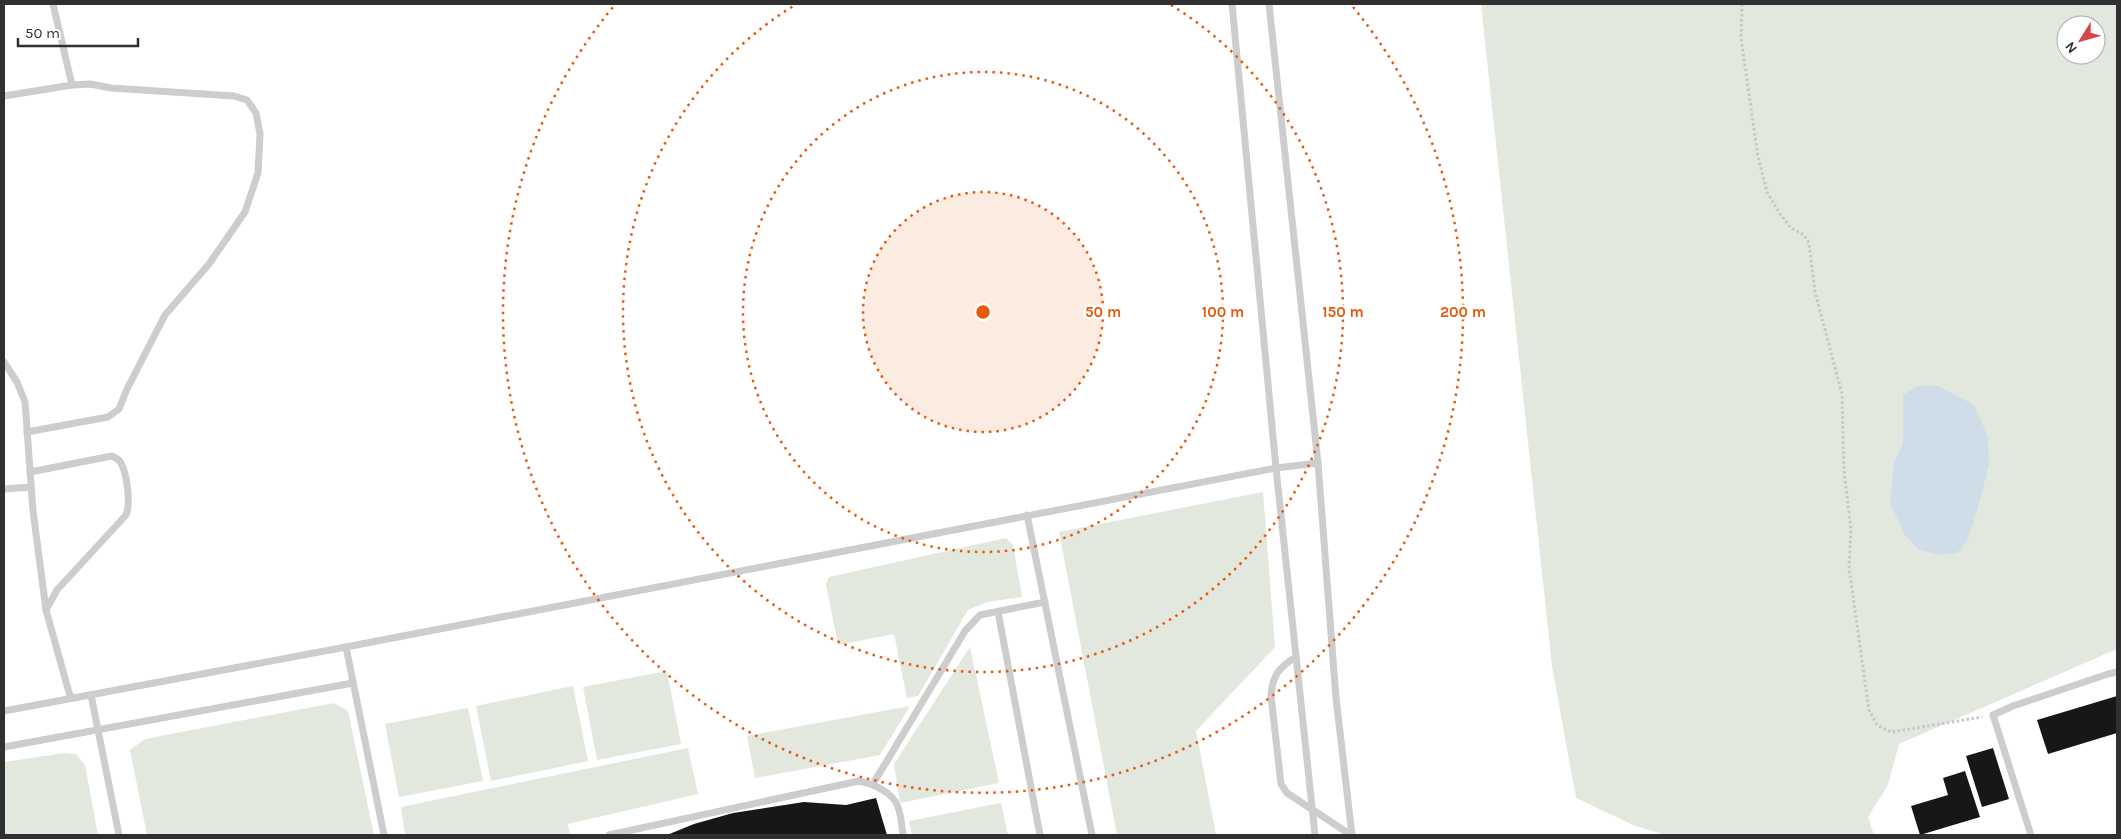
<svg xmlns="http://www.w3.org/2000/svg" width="2121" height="839" font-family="Karla,sans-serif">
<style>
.green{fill:#e2e8dd;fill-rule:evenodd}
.water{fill:#cfdde9}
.building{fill:#171717}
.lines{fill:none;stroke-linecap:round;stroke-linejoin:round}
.path{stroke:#c7c7c7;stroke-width:3;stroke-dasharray:2.5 2.5;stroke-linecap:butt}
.service{stroke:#cdcdcd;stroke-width:7}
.ring{fill:none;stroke:#e8590c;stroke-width:2.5;stroke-dasharray:2.5 5}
.centre{fill:#e8590c;stroke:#fff;stroke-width:2.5}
.ring-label{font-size:15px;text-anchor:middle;font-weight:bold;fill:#e8590c;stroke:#fff;stroke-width:5;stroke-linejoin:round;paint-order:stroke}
</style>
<rect width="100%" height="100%" fill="#fff"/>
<g class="green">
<path d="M1481,4H2117V649L1899,744L1888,785L1868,817L1874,835H1665L1633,825L1576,798L1552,666ZM2066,25H2096V55H2066Z"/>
<path d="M1263,492L1275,647L1196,731L1216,835H1117L1059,532Z"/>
<path d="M1006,538L1013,545L1022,597L987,602L968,610L918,696L907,698L894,634L838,645L826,584L829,577Z"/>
<path d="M970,647L999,783L900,803L894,764Z"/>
<path d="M667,671L681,744L597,760L583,687Z"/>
<path d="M573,686L588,761L491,781L476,706Z"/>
<path d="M334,703L348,711L374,835H147L130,750L145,739Z"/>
<path d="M910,706L880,755L755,778L747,736Z"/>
<path d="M468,708L483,781L399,797L385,724Z"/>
<path d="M688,748L698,794L568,824L570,835H405L401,807Z"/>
<path d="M65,753L76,754L85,765L98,835H4V762Z"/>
<path d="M1001,803L1008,835H912L909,821Z"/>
</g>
<path class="water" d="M1918,386H1939L1974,405L1988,437L1989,465L1980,500L1967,541L1957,553L1938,555L1918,549L1905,535L1890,503L1894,462L1903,444V395Z"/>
<g class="building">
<path d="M2117,696V733L2048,754L2037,720Z"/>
<path d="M1993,748L2009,799L1982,807L1966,756Z"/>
<path d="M1965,771L1980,817L1920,835L1911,806L1948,795L1943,778Z"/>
<path d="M876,798L887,835H667L694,824L733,813L804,802L846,805Z"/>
</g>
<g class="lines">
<path class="path" d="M1742,4L1741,38L1758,157L1767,192L1780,214L1791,228L1804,235L1809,243L1815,292L1842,394L1844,471L1851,529L1849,568L1869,710L1877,725L1891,732L1982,717"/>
<g class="service">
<path d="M53,4L72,85"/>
<path d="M1232,4L1276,468L1315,835"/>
<path d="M1269,4L1318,463L1336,698L1352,835"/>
<path d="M4,96L72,85L90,84L111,88L234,96L247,100L256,113L260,134L258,173L245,212L209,264L165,315L127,389L119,409L108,417L27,432"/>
<path d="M4,362L17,382L25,402L33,511L46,610L70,696L73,698"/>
<path d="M30,472L112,456C116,458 119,459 121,463C127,474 131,504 126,515L57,590L46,610"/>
<path d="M4,489L31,487"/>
<path d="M1027,515L1092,835"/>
<path d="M998,612L1040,835"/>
<path d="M1296,657C1279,667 1272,676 1271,696L1281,784L1287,793L1351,835"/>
<path d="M91,695L119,835"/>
<path d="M4,711L346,647"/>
<path d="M4,747L353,683"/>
<path d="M873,784L965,631L980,615L1045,602"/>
<path d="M384,835L346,647L1276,468L1318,463"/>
<path d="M609,835L859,781C873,784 893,792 898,807C901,816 902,826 903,835"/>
<path d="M2031,835L1993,715L2013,706L2108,674L2117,672"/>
</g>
</g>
<circle cx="983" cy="312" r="120" fill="#e8590c" fill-opacity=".12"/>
<g class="ring">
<circle cx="983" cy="312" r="120"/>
<circle cx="983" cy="312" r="240"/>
<path d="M1171 5A360 360 0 1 1 795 5"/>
<path d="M1353 7A480 480 0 1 1 613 7"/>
</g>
<circle cx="983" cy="312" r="8" class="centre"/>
<g class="ring-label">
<text x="1103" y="317">50 m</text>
<text x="1223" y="317">100 m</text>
<text x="1343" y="317">150 m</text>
<text x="1463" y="317">200 m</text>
</g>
<rect width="2121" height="839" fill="none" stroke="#303030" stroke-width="10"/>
<g transform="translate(2081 40) rotate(233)"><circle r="24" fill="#ffffff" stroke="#acacac"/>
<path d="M0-4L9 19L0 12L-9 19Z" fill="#d24848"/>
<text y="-8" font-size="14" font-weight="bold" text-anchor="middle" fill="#303030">N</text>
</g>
<path d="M18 38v8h120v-8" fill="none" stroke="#303030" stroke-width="2.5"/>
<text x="25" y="38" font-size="15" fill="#303030" stroke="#ffffff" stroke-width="4" paint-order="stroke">50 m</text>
</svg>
